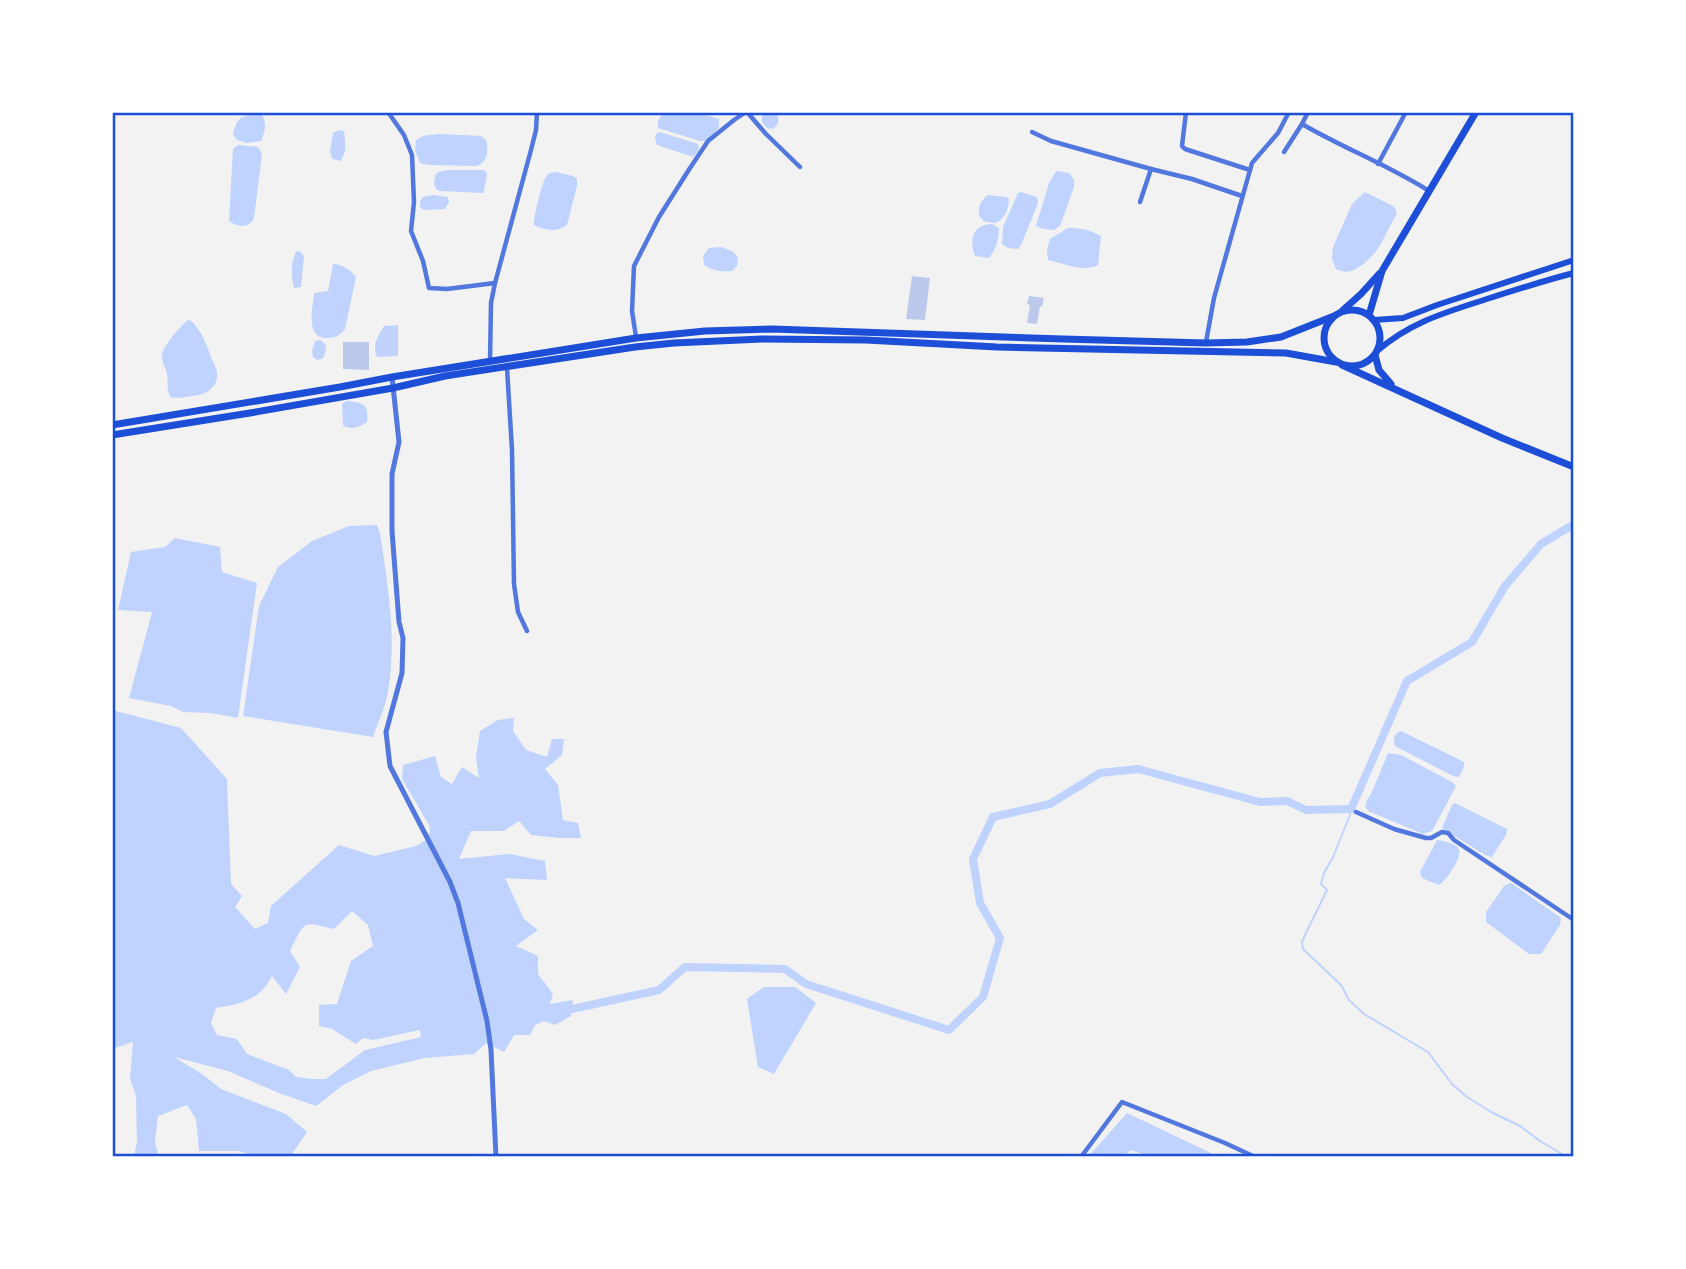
<svg xmlns="http://www.w3.org/2000/svg" width="1686" height="1269" font-family="Arial,sans-serif">
<style>
.water{fill:#bfd3fe;fill-rule:evenodd}
.lines{fill:none;stroke-linecap:round;stroke-linejoin:round}
.stream{stroke:#bfd3fe;stroke-width:2}
.canal{stroke:#bfd3fe;stroke-width:8}
.building{fill:#bdc9ec}
.minor{stroke:#5277de;stroke-width:4.5}
.tertiary{stroke:#5277de;stroke-width:5}
.secondary{stroke:#1d4ed8;stroke-width:6}
.trunk{stroke:#1d4ed8;stroke-width:7}
.neatline{fill:none;stroke:#1d4ed8;stroke-width:2.5}
</style>
<rect width="100%" height="100%" fill="#f2f2f2"/>
<g class="water">
<path d="M663,112H696L719,119V127L708,141H700L658,128V121Z"/>
<path d="M765,112H776C780,119 779,124 773,129L767,128L762,122V113Z"/>
<path d="M257,114L262,115C267,123 265,133 261,141L247,143L237,140L233,134C238,116 240,117 257,114Z"/>
<path d="M340,130L344,131C345,141 348,153 340,161L332,159L330,151L333,133Z"/>
<path d="M660,132L698,144C700,150 697,153 693,157L657,145L655,138L656,134Z"/>
<path d="M439,134L481,136L486,140C489,151 488,161 477,166L430,165L420,163L415,150L416,140L423,136Z"/>
<path d="M238,145L258,147L262,154L254,218C249,229 237,227 229,221L233,149Z"/>
<path d="M449,170H484L487,174L484,191L483,193L439,191L436,189L434,184L435,176L438,172Z"/>
<path d="M1056,171L1069,173L1074,180V187L1060,226L1054,230L1044,229L1036,226L1049,183Z"/>
<path d="M556,172L573,176L577,179V186L567,225C557,233 544,230 534,225C533,219 542,182 546,177C549,172 551,173 556,172Z"/>
<path d="M1021,192L1037,197L1038,201L1037,206L1021,245L1018,249L1008,248L1002,244L1003,227L1018,193Z"/>
<path d="M1365,192L1393,206L1395,208L1397,214C1384,234 1383,249 1362,265C1352,272 1346,274 1336,269L1332,259L1333,247L1352,204Z"/>
<path d="M433,195L448,197L449,202L445,209L424,210L420,207V201L423,197Z"/>
<path d="M988,195L1007,197L1009,200C1008,211 1005,218 996,223C994,223 985,222 984,221C974,214 980,200 988,195Z"/>
<path d="M992,224L999,228C999,239 996,249 989,258L975,256C969,239 972,225 992,224Z"/>
<path d="M1068,228C1081,228 1090,230 1101,236L1098,265C1084,273 1063,263 1048,260L1047,250L1050,239Z"/>
<path d="M721,247L732,251L738,257L737,266L732,271C722,272 713,271 704,265L703,256L709,248Z"/>
<path d="M297,251L301,252L304,256L301,287L294,288C291,278 290,260 297,251Z"/>
<path d="M333,264C340,264 352,270 356,277L345,329C340,336 334,338 325,338C305,336 313,307 314,293L328,291Z"/>
<path d="M189,319C201,329 206,343 211,357C213,362 216,367 217,372C219,388 205,395 192,396C184,397 177,399 170,397C167,389 168,382 167,374C166,368 162,363 162,357C161,347 181,326 189,319Z"/>
<path d="M398,325V356L377,357C372,346 377,337 384,326Z"/>
<path d="M320,340C329,344 326,353 322,359L317,360L313,357L312,351L315,341Z"/>
<path d="M347,401C363,403 369,403 367,422C360,427 350,431 343,425L342,404Z"/>
<path d="M377,525L380,533C388,586 397,638 388,691C386,706 378,722 373,737L243,716L259,606L278,567L312,541L349,526Z"/>
<path d="M175,538L220,547L222,572L257,583L238,718L211,713L183,712L171,706L129,698L152,612L118,610L131,552L165,547Z"/>
<path d="M112,710L181,728L227,779L231,884L242,896L235,907L255,929L268,923L271,906L339,845L374,856L416,846L426,840L430,832L429,825L402,779L403,765L435,756L441,777L452,784L462,767L479,778L476,757L480,731L498,720L514,718L513,731L526,750L547,757L552,739H564L562,755L545,769L558,785L563,820L578,823L581,838H560L531,835L519,821L504,831H471L459,859L509,854L545,861L547,880L505,878L524,919L538,930L516,946L538,956V974L553,994L550,1004L573,1000L571,1016L555,1025L544,1021L535,1025L530,1035H514L504,1052L486,1043L474,1054L425,1058L371,1071L343,1085L316,1106L279,1093L228,1071L174,1057L202,1074L221,1089L286,1114L307,1132L290,1157H257L239,1151H199L196,1119L187,1105L158,1116L155,1142L159,1157H133L134,1156L137,1142L136,1096L130,1079L133,1042L112,1049ZM352,911L368,925L373,946L351,961L337,1004L319,1005V1026L332,1029L356,1044L363,1038L373,1040L420,1030L421,1037L365,1050L326,1079H313L296,1077L289,1070L247,1054L237,1039L217,1035L211,1023L216,1008C241,1004 260,1000 272,976L286,994L300,967L290,951C305,921 301,921 334,929Z"/>
<path d="M1401,731L1464,762C1465,767 1461,774 1458,777L1453,776L1395,746C1392,740 1395,733 1401,731Z"/>
<path d="M1388,753L1401,755L1452,782L1456,786L1432,831L1423,834L1368,811L1365,806L1367,800L1372,792Z"/>
<path d="M1455,803L1507,829L1506,835L1492,857L1485,855L1442,828L1452,805Z"/>
<path d="M1437,840C1443,841 1456,843 1459,849C1462,858 1446,881 1439,885L1422,878L1420,872Z"/>
<path d="M1511,883L1561,918L1560,925L1541,954H1529L1486,922V912L1504,886Z"/>
<path d="M764,987H795L816,1003L774,1074L758,1067L747,999Z"/>
<path d="M1127,1113L1211,1153L1210,1157H1143L1144,1154L1130,1150L1124,1157H1088Z"/>
</g>
<g class="lines">
<path class="stream" d="M1351,809L1352,810L1333,857L1324,873L1321,884L1327,890L1305,935L1302,942L1303,949L1341,985L1349,1000L1364,1014L1428,1052L1452,1084L1467,1097L1493,1113L1520,1126L1540,1141L1567,1157"/>
<path class="canal" d="M572,1009L659,990L685,967L785,969L806,984L949,1030L983,997L1000,938L980,903L973,859L993,817L1050,804L1100,773L1138,769L1260,802L1287,801L1306,810L1351,809L1407,681L1472,642L1505,586L1541,544L1574,524"/>
</g>
<g class="building">
<path d="M912,276L930,278L925,320L906,319Z"/>
<path d="M1029,296L1044,298L1042,307L1040,306L1037,324L1027,323L1030,305L1027,304Z"/>
<path d="M343,342H369V370L343,369Z"/>
</g>
<g class="lines">
<g class="minor">
<path d="M388,112L404,135L412,155L414,202L411,231L423,261L429,288L447,289L495,283"/>
<path d="M747,112L766,134L800,167"/>
<path d="M1186,112L1182,146L1185,149L1250,170"/>
<path d="M1302,124L1308,112"/>
<path d="M1032,132L1051,141L1151,169"/>
<path d="M1284,152L1302,124C1343,148 1388,165 1429,191"/>
<path d="M1378,164L1406,112"/>
<path d="M1140,202L1151,169L1192,179L1242,196"/>
<path d="M636,337L632,311L634,266L659,217L690,168L708,141L734,120L746,112"/>
<path d="M1206,342L1214,298L1252,163L1278,133L1289,112"/>
<path d="M490,361L491,303L495,283L531,150L536,130L537,112"/>
<path d="M507,368L512,450L514,584L518,612L527,631"/>
<path d="M1356,812L1394,829L1426,838H1431L1442,832L1448,833L1454,840L1574,920"/>
<path d="M1081,1157L1122,1102L1225,1143L1255,1157"/>
</g>
<path class="tertiary" d="M392,377L399,442L392,474V531L399,622L403,638L402,673L386,732L390,766L450,882L458,903L487,1021L491,1050L496,1157"/>
<g class="secondary">
<path d="M1374,320L1403,318L1437,305L1574,260"/>
<path d="M1377,351C1412,321 1447,312 1490,298C1518,289 1546,280 1574,273"/>
</g>
<g class="trunk">
<circle cx="1352" cy="338" r="28"/>
<path d="M1343,310L1361,294L1379,274"/>
<path d="M1369,315L1382,271L1476,112"/>
<path d="M1375,355L1379,370L1391,384"/>
<path d="M1342,365L1502,438L1574,467"/>
<path d="M112,425L340,387L392,377L636,338L705,331L772,329L1063,339L1206,343L1247,342L1281,337L1334,316"/>
<path d="M112,435L250,413L393,388L445,376L635,347L674,343L762,339L866,340L997,347L1286,353L1336,362"/>
</g>
</g>
<rect width="1686" height="1269" fill="none" stroke="#ffffff" stroke-width="228"/>
<rect x="114" y="114" width="1458" height="1041" class="neatline"/>
</svg>
